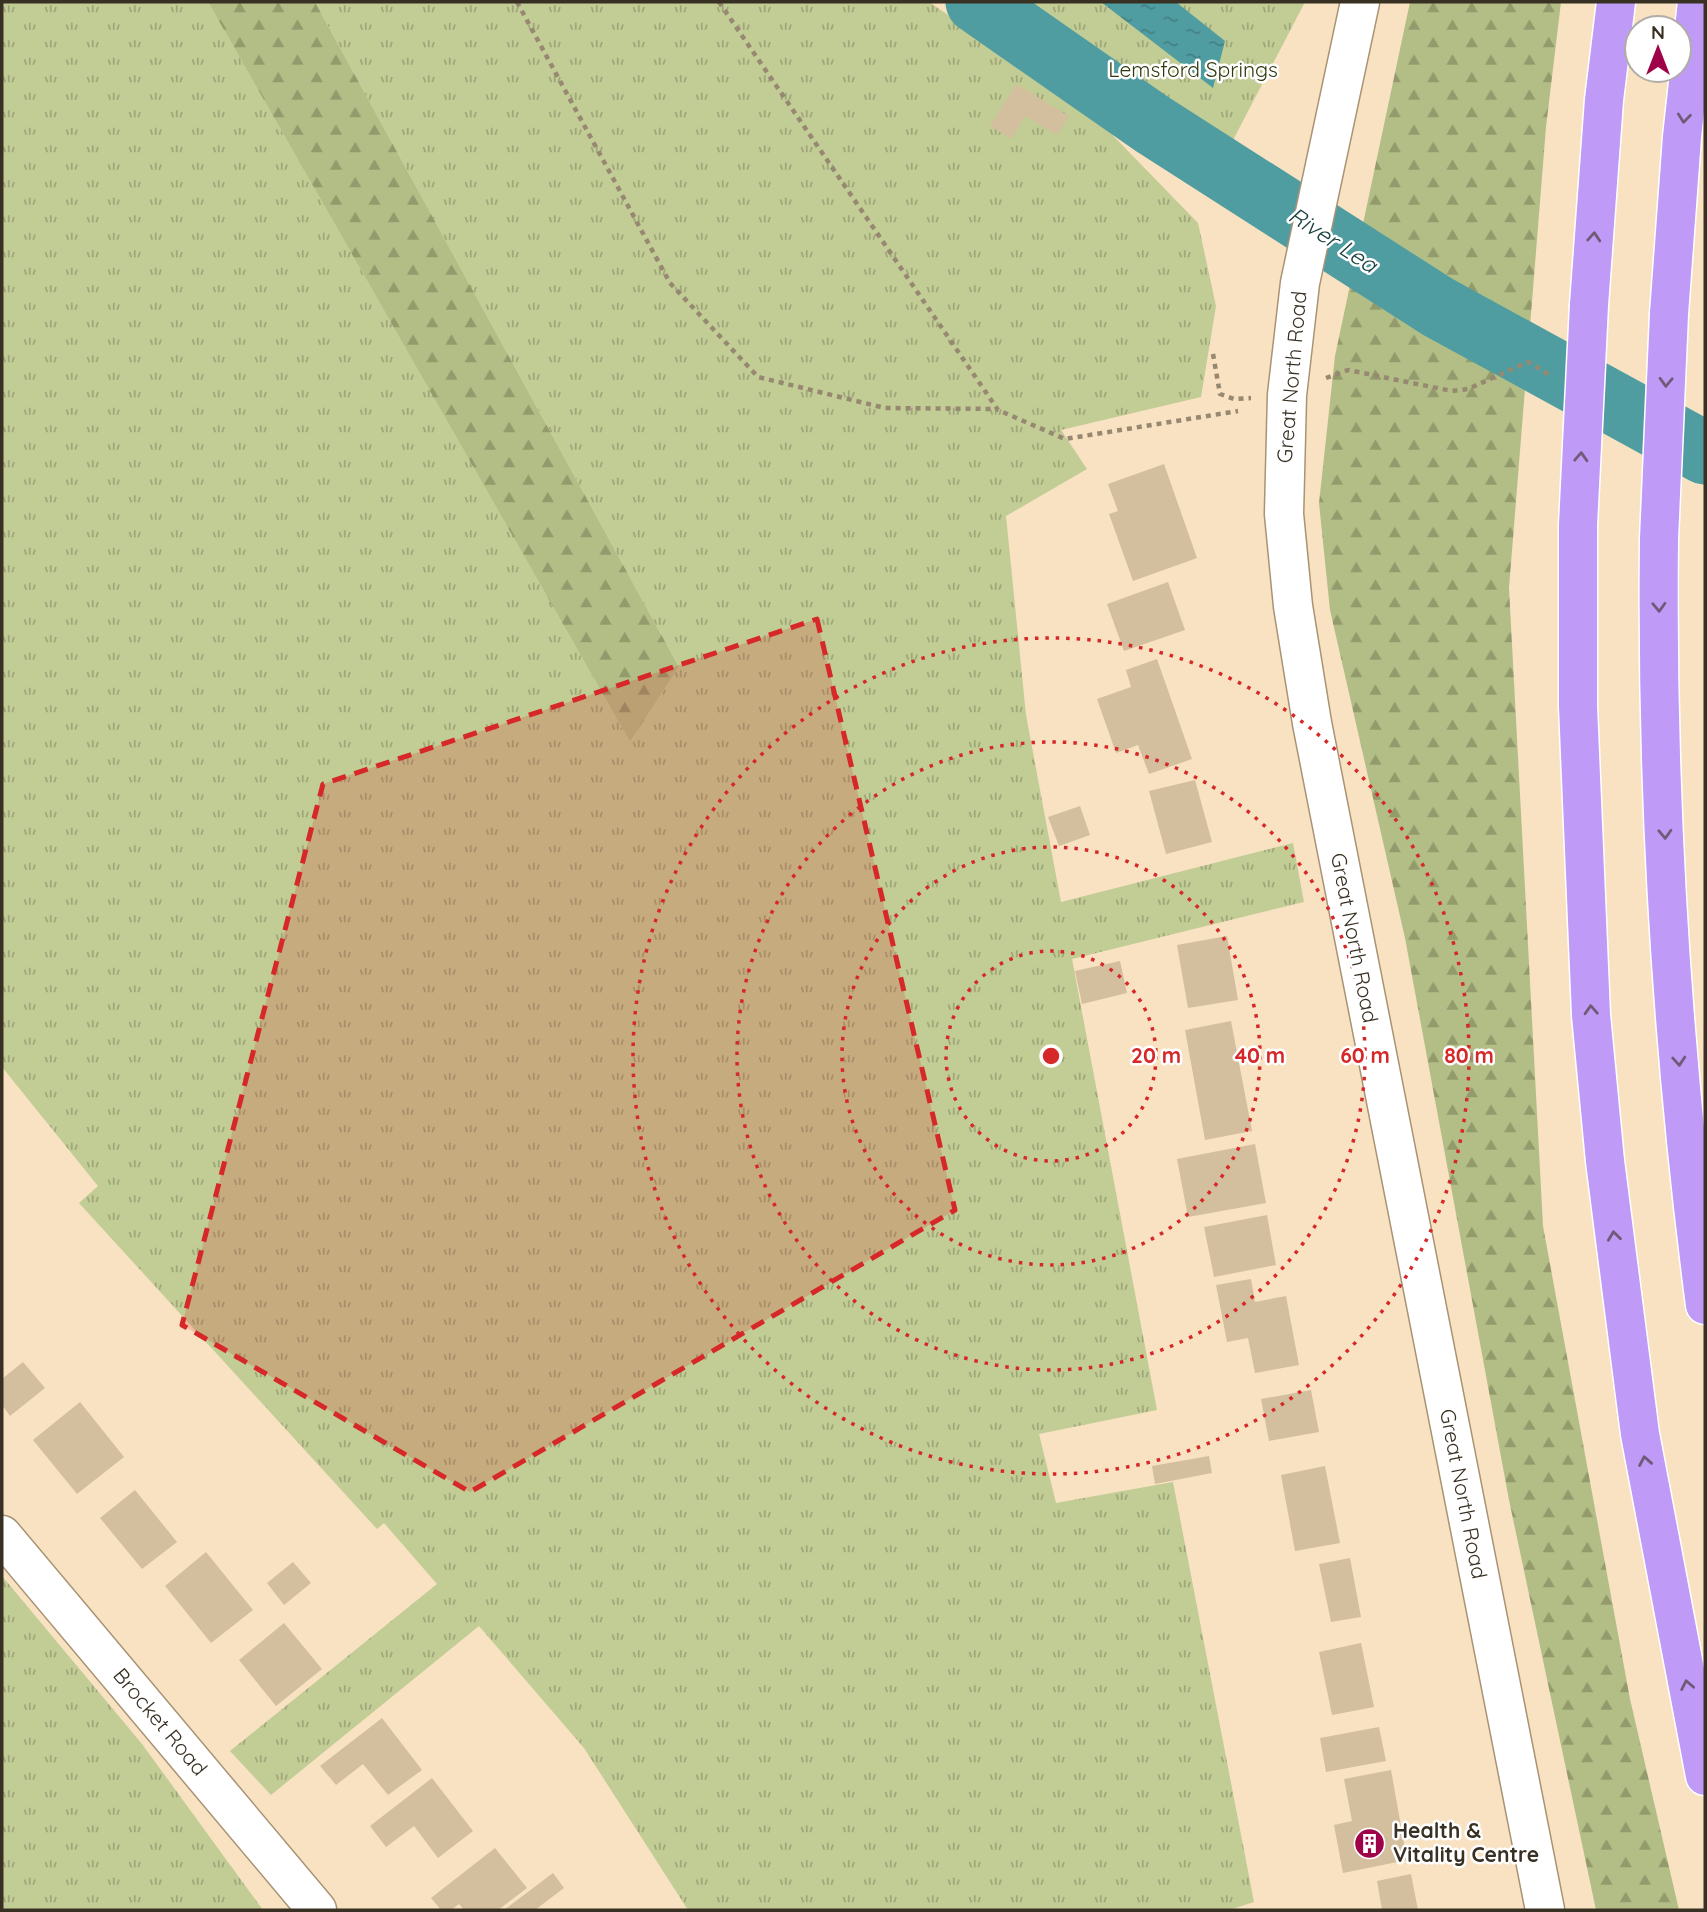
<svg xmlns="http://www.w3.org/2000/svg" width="1707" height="1912" font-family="Quicksand,sans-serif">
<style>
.grass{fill:url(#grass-tufts)}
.forest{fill:url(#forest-firs)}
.water{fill:url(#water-ripples)}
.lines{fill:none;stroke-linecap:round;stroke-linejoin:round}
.river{stroke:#509da1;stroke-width:63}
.building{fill:#d3be9e}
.secondary-casing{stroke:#a89375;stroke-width:41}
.highway-casing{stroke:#fff;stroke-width:41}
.path{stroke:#978871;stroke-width:4.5;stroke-dasharray:5 5;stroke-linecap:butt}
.secondary{stroke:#fff;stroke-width:38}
.highway{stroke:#c09af7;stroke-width:38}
.highway-bridge-casing{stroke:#fff;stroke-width:41;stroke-linecap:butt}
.highway-bridge{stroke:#c09af7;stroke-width:38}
.oneway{stroke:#6f5a78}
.marked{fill:#d62828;fill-opacity:0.2;stroke:#d62828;stroke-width:5;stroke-dasharray:14 9;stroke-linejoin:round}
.ring{fill:none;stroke:#d62828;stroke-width:3.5;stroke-dasharray:3.5 7}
.labels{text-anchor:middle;stroke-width:5;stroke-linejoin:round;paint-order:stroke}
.park-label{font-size:21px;fill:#32380c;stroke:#fff}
.street-label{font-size:21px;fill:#393024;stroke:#fff}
.poi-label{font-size:21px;font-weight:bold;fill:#393024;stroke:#fff;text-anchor:start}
.water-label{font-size:23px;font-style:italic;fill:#1c4143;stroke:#fff}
.centre{fill:#d62828;stroke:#fff;stroke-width:3.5}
.ring-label{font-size:21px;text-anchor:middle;font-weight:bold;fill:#d62828;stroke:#fff;stroke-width:5;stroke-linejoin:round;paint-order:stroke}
</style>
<defs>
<pattern id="grass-tufts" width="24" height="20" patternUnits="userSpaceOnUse" patternTransform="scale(1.75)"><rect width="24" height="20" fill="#c2cc95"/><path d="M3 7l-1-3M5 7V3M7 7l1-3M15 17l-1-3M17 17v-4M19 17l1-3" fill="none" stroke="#9fa679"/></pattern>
<pattern id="forest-firs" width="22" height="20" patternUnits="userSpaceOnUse" patternTransform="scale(1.75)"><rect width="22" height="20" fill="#b3be86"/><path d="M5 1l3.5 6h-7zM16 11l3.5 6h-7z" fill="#939b6d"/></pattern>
<pattern id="water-ripples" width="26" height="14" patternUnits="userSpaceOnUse" patternTransform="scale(1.75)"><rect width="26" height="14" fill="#509da1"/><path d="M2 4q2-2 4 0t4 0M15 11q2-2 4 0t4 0" fill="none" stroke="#438083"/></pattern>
</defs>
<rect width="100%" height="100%" fill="#f8e2c1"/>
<g class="grass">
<path d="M2,2H208L630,742L679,667L315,2H929L1090,112L1198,223L1216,306L1201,397L1061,430L1087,469L1006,516L1026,715L1061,902L1293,843L1304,902L1072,959L1157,1410L1039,1434L1056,1503L1173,1482L1254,1902L1229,1910H688L584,1748L479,1626L271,1795L230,1751L437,1584L384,1523L377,1529L79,1203L98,1186L2,1067Z"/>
<path d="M977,2H1305L1219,167L1152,124Z"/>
<path d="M2,1576L142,1744L263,1910H2Z"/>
</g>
<g class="forest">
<path d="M208,2H315L679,667L630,742Z"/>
<path d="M1410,2H1561L1546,127L1509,588L1543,1226L1630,1699L1679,1910H1596L1509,1500L1405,938L1330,610L1319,503L1335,356Z"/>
</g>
<path class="water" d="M1101,2H1176L1225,41L1213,88Z"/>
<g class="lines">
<path class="river" d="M977,2L1152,124L1438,307L1705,453"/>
</g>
<g class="building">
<path d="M1016,84L1069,116L1057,135L1025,116L1011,139L990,126Z"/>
<path d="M1164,464L1197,558L1133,581L1109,514L1118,511L1108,484Z"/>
<path d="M1168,582L1185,630L1124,651L1107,604Z"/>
<path d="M1157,659L1192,759L1149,774L1138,745L1116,753L1097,699L1131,687L1126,670Z"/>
<path d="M1195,780L1212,842L1166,854L1149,791Z"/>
<path d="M1080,806L1090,835L1059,846L1048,817Z"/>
<path d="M1227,936L1238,1000L1188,1008L1177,945Z"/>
<path d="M1120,961L1127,993L1082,1004L1075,971Z"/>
<path d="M1231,1021L1252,1131L1205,1140L1185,1030Z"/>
<path d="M1255,1144L1266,1203L1188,1217L1177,1159Z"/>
<path d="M1267,1215L1276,1265L1214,1277L1204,1227Z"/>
<path d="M1251,1279L1255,1302L1286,1296L1299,1365L1255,1373L1248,1338L1227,1342L1216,1285Z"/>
<path d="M23,1362L45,1388L10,1416L2,1405V1379Z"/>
<path d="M1311,1390L1319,1432L1269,1441L1261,1399Z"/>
<path d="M80,1402L124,1457L77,1494L33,1440Z"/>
<path d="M1209,1456L1212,1473L1155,1484L1152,1466Z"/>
<path d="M1325,1466L1340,1543L1295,1551L1281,1475Z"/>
<path d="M135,1490L177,1542L142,1569L100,1518Z"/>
<path d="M206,1552L253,1610L211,1643L165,1586Z"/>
<path d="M1350,1558L1361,1617L1331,1622L1319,1564Z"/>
<path d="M293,1562L311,1583L284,1605L267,1583Z"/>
<path d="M284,1623L322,1669L276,1706L239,1660Z"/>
<path d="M1361,1643L1374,1707L1332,1715L1319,1652Z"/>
<path d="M382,1718L422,1770L388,1795L363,1764L336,1785L320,1766Z"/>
<path d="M1379,1727L1386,1761L1326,1772L1320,1738Z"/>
<path d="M1391,1770L1407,1860L1343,1873L1334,1825L1352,1821L1344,1779Z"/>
<path d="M432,1778L473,1831L438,1858L414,1826L386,1847L370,1826Z"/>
<path d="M495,1848L527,1888L498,1910H464L459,1904L451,1910H441L431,1898Z"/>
<path d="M553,1873L564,1888L535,1910H504Z"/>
<path d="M1411,1874L1418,1910H1382L1377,1881Z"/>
</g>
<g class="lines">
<defs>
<g id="secondary">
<path d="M1360,2L1300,283L1287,395L1284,514L1293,606L1312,723L1545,1910"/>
<path d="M2,1535L317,1910"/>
</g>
<g id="highway">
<path d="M1589,305L1604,100L1616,2"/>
<path d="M1669,314L1682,137L1697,2"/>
<path d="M1578,525V706L1591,1015L1605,1161L1640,1434L1705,1776"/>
<path d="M1659,539C1656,794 1672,1052 1705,1305"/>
</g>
</defs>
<use href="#secondary" class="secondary-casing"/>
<use href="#highway" class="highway-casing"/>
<g class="path">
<path d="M517,2L670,283L758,377L885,408L997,409"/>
<path d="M719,2L998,410L1065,439L1238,411"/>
<path d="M1213,354L1220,394L1234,399L1251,398"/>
<path d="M1326,378L1348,370L1452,391L1468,389L1528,362L1550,375"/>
</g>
<use href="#secondary" class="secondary"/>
<use href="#highway" class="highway"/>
<defs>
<g id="highway-bridge">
<path d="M1578,525L1589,305"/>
<path d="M1659,539L1669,314"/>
</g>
</defs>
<use href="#highway-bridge" class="highway-bridge-casing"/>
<use href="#highway-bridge" class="highway-bridge"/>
</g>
<defs><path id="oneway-chevron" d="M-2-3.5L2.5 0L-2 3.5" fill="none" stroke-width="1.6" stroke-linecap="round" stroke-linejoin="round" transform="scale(1.75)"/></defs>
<g class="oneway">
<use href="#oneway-chevron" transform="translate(1684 118) rotate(96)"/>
<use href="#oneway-chevron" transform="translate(1594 237) rotate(-86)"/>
<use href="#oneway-chevron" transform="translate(1666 382) rotate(92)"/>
<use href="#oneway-chevron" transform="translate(1581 457) rotate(-87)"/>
<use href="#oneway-chevron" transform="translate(1659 607) rotate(88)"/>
<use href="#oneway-chevron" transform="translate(1665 834) rotate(88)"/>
<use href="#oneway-chevron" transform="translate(1591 1010) rotate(-93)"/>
<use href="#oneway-chevron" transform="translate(1679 1061) rotate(86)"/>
<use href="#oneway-chevron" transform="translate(1614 1236) rotate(-97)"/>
<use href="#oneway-chevron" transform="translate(1645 1461) rotate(-100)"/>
<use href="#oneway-chevron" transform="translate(1687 1685) rotate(-101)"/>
</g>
<path class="marked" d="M817,619L955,1210L470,1492L182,1325L323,784Z"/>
<g class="ring">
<circle cx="1051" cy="1056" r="105"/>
<circle cx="1051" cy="1056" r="209"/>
<circle cx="1051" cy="1056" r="314"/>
<circle cx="1051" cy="1056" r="418"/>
</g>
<defs>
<symbol id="building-disc" viewBox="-11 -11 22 22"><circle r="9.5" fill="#9e0349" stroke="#fff"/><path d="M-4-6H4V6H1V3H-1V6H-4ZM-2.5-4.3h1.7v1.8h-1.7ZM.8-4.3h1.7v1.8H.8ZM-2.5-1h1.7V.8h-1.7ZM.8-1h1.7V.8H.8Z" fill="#fff"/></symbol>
</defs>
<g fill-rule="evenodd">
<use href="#building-disc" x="1352" y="1826" width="35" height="35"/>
</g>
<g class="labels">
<g class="park-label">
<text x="1193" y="77">Lemsford Springs</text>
</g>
<g class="street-label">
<text transform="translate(1292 377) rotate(-85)" y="7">Great North Road</text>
<text transform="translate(1354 938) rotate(79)" y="7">Great North Road</text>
<text transform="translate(1463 1494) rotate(79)" y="7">Great North Road</text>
<text transform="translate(160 1722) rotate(50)" y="7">Brocket Road</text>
</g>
<g class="poi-label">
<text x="1393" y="1838">Health &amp;<tspan x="1393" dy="24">Vitality Centre</tspan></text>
</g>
<g class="water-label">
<text transform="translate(1333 240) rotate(33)" y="8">River Lea</text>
</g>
</g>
<circle cx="1051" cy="1056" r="10" class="centre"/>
<g class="ring-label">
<text x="1156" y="1063">20 m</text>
<text x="1260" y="1063">40 m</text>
<text x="1365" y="1063">60 m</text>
<text x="1469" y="1063">80 m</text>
</g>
<rect width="1707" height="1912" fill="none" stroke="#393024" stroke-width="7"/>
<g transform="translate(1658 49)"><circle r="33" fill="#ffffff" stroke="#b0aca7" stroke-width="2"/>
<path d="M0-5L12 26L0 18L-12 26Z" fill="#9e0349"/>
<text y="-10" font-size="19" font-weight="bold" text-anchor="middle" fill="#393024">N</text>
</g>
</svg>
